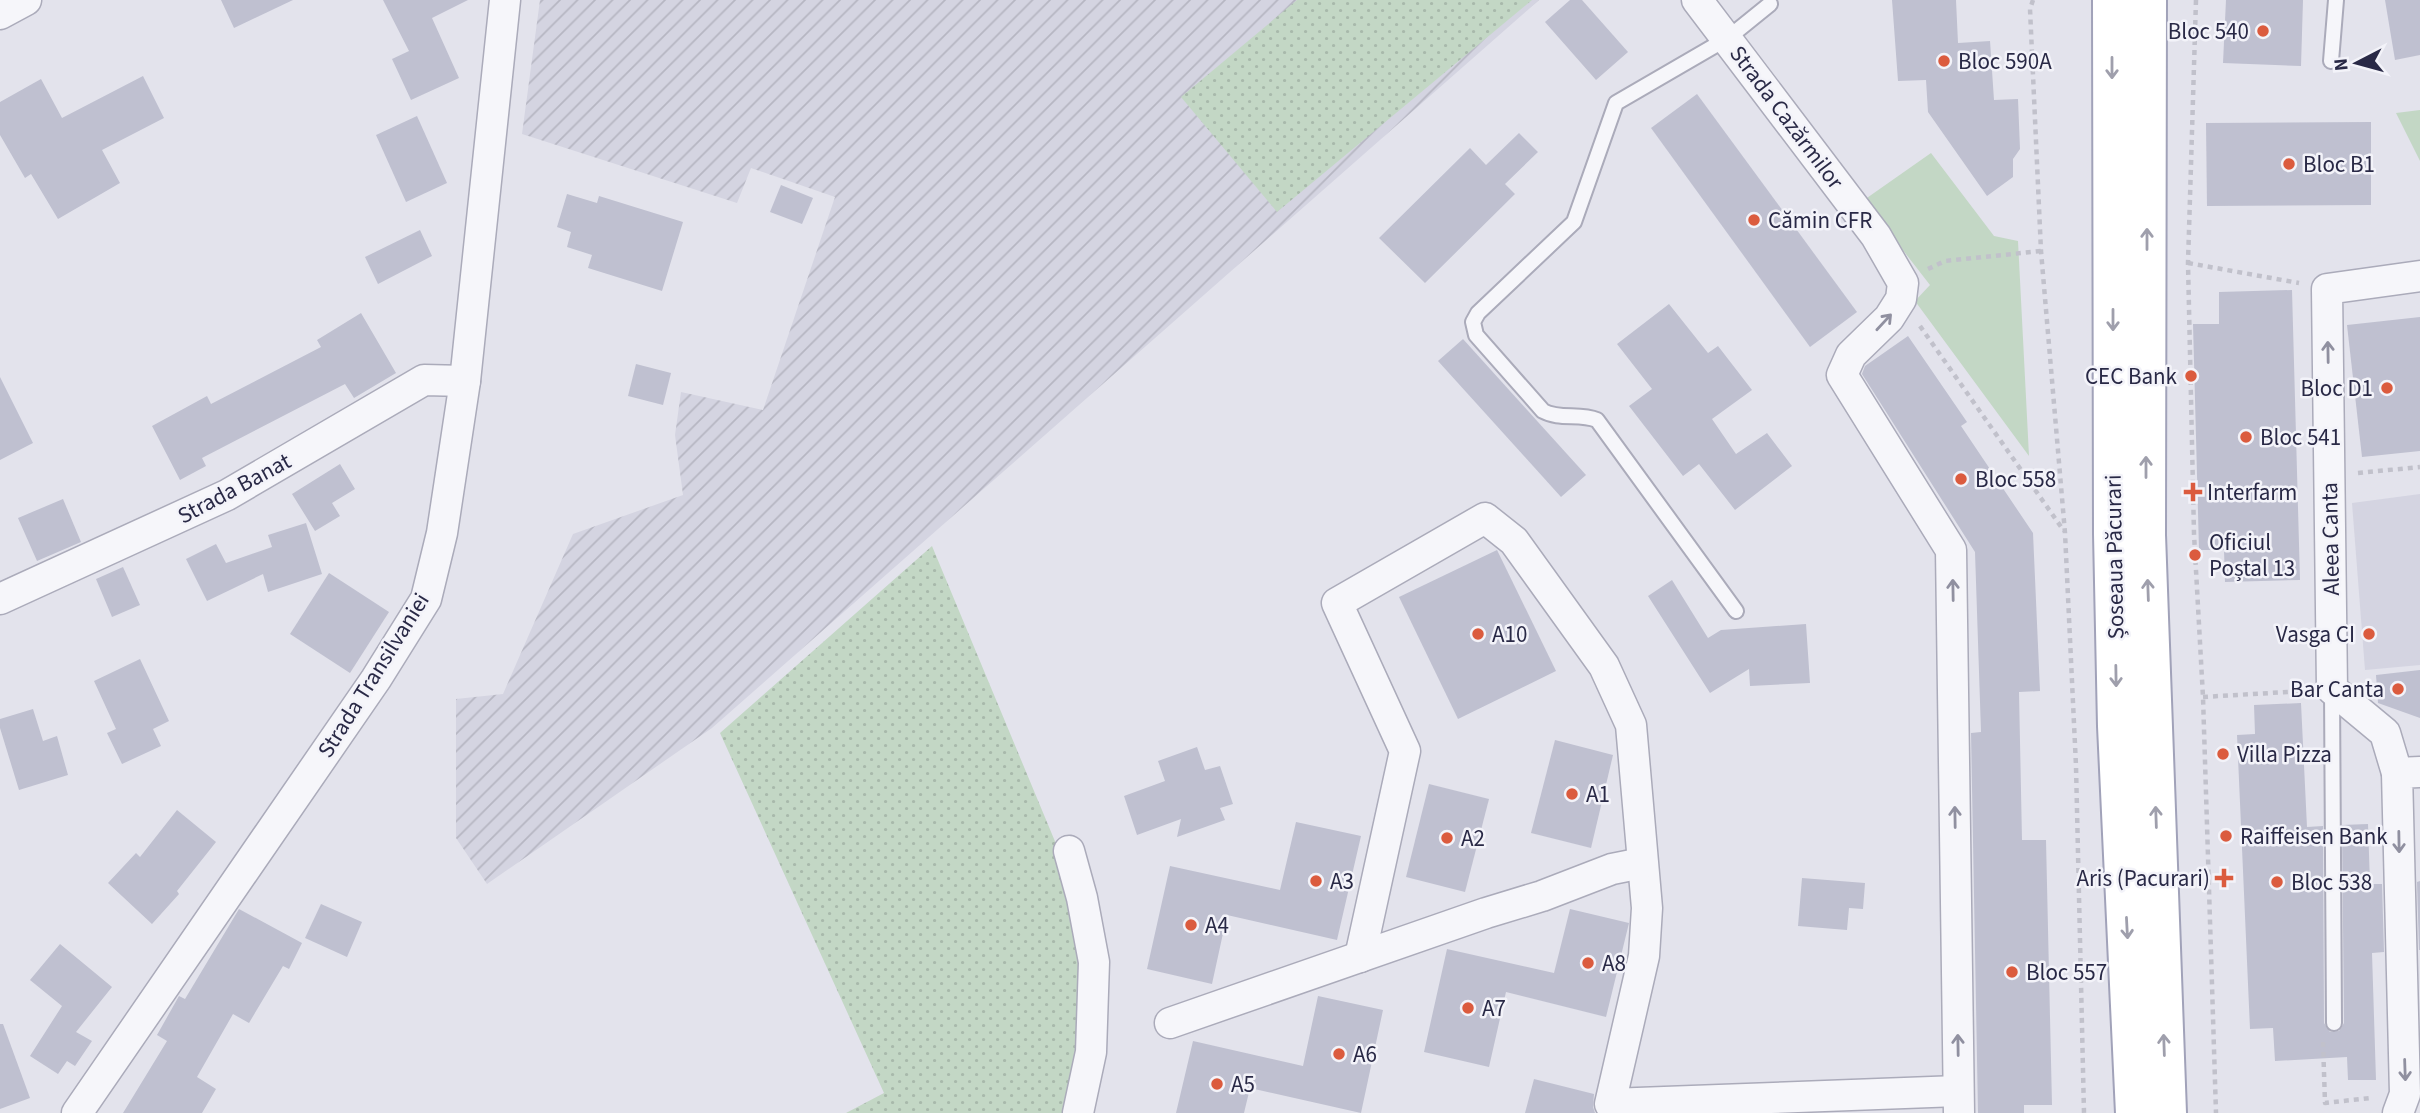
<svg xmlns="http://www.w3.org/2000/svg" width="2420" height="1113" font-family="'Source Sans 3',sans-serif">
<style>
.built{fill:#d4d4e1}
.industrial{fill:url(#industrial-furrows)}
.grass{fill:url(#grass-dots)}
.park{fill:#c3d7c5}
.building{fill:#bfc0d0}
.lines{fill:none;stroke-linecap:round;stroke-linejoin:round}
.service-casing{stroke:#ababba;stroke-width:18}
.minor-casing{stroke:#ababba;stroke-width:33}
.primary-casing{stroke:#a1a2b9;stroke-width:42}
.path{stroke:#c1c1cb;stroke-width:4.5;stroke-dasharray:5 5;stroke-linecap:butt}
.service{stroke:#f6f6fa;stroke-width:14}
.minor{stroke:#f6f6fa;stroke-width:30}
.primary{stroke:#fff;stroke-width:38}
.oneway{stroke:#9f9fac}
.oneway2{stroke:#9090a0}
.poi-dot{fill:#db5b3e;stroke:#f3f3f9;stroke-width:2.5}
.labels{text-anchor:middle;stroke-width:5;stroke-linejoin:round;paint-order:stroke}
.poi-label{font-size:23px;fill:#292946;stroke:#f3f3f9;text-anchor:start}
.street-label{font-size:23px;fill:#292946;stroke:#f3f3f9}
</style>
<defs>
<pattern id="industrial-furrows" width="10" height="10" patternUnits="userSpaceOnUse" patternTransform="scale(1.75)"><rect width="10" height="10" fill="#d4d4e1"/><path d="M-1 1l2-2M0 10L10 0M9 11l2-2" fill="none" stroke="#b6b6c2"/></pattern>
<pattern id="grass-dots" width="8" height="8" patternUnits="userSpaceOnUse" patternTransform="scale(1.75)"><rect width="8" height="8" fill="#c3d7c5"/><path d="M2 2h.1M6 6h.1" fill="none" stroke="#a8b9ab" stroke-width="1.8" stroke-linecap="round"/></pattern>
</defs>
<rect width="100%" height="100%" fill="#e3e3ec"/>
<path class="built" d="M2420,494V665L2365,670L2352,503Z"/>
<path class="industrial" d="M540,0H1539L712,728L487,884L456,838V699L503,694L573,534L683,495L675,435L681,392L763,410L835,197L751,168L737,203L522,134Z"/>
<g class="grass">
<path d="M1297,0H1532L1277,212L1181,97Z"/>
<path d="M932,546L1059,851L1083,952L1076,1050L1062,1113H846L884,1093L720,733Z"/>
</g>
<g class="park">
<path d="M2420,110V161L2396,113Z"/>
<path d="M1931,153L1994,236L2018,241L2029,456L1915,301L1930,285L1864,200Z"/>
</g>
<g class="building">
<path d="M221,0H293L234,28Z"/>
<path d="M383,0H468L432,18L459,78L411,100L392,59L409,51Z"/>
<path d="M1570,0H1582L1628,52L1596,80L1545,22Z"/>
<path d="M1892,0H1956L1958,43L1990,41L1994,100L2018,99L2020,149L2013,159V177L1987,196L1928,112L1926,80L1898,81Z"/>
<path d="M2226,0H2303L2301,66L2223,63Z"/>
<path d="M2385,0H2420V55L2395,60Z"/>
<path d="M143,76L164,118L102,150L120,183L58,219L31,174L25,178L0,135V102L41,79L62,118Z"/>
<path d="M1697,94L1857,312L1810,347L1651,128Z"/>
<path d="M417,116L447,183L406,202L376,135Z"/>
<path d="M2371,122V205L2207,206L2206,123Z"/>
<path d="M1519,133L1538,152L1505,184L1515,194L1425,283L1379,238L1470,148L1486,165Z"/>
<path d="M781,185L813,198L802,224L770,212Z"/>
<path d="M567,194L597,203L599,196L683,222L662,291L588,268L592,255L567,247L571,232L557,227Z"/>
<path d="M420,230L432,256L378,284L365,257Z"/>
<path d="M2292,290L2300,580L2225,582L2224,550H2199L2193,324H2219V292Z"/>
<path d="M1669,304L1708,353L1718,346L1752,390L1712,419L1736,454L1767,433L1792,466L1735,510L1699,464L1683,476L1629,406L1652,389L1617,344Z"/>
<path d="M361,313L396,373L354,398L345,384L202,458L206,466L180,480L152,426L207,396L211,404L321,347L317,340Z"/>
<path d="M2420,317V451L2362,457L2347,325Z"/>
<path d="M1908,336L1967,422L1961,426L2033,533L2040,691L2019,692L2022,840H2046L2052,1105H2024V1113H1978L1971,733L1981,732L1975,552L1862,374L1865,366Z"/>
<path d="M1463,339L1586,475L1561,497L1438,361Z"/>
<path d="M636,364L671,373L663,405L628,396Z"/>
<path d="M0,377L33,443L0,460Z"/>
<path d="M340,464L355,489L332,503L340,516L315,531L292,494Z"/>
<path d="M63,499L81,542L37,561L18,518Z"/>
<path d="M306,523L322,574L268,592L263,574L207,601L186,559L216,544L226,563L272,547L268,535Z"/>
<path d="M1497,550L1556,671L1458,719L1399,597Z"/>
<path d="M123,567L140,605L112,617L96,579Z"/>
<path d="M329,573L389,612L350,673L290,634Z"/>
<path d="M1672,580L1708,638L1721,630L1806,624L1810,683L1750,686L1749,669L1710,693L1648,596Z"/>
<path d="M140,659L169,721L153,729L161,746L122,764L107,733L116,729L94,681Z"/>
<path d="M2420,670V718L2378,703L2376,675Z"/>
<path d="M2301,703L2307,827L2323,826L2324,1023L2330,1032L2339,1031L2344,1023L2342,825L2368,824L2370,884H2382L2384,952L2372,953L2376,1080H2348L2347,1057L2275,1061L2273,1028L2250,1029L2237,735L2255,734L2254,705Z"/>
<path d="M33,709L43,741L57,736L68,775L19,790L0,728V719Z"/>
<path d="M1555,740L1613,755L1591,848L1531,833Z"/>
<path d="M1197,747L1205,770L1220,766L1233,804L1220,808L1225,820L1177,837L1181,819L1137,835L1124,796L1165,781L1158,761Z"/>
<path d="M1429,784L1489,799L1465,892L1406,877Z"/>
<path d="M177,810L216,842L177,891L179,894L152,924L108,883L136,853L140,857Z"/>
<path d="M1296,822L1361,836L1337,940L1227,915L1212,984L1147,969L1170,866L1280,890Z"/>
<path d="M1802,878L1865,883L1863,909L1849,908L1847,930L1798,926Z"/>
<path d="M2420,881V950H2419L2417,882Z"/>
<path d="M321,904L362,922L347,957L305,938Z"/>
<path d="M239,909L302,943L289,969L283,966L249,1023L233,1014L197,1077L216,1089L202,1113H123L167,1041L157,1035L179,996L185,999Z"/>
<path d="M1570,909L1629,923L1606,1017L1506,992L1489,1067L1424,1052L1447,949L1554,973Z"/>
<path d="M60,944L112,987L76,1032L92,1041L75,1066L67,1061L58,1074L30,1056L62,1006L30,980Z"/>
<path d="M1318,996L1383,1010L1361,1113L1250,1088L1244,1113H1176L1193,1041L1303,1066Z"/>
<path d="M0,1024H3L30,1098L0,1109Z"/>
<path d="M1534,1079L1594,1094L1593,1107L1595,1113H1525Z"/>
</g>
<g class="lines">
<defs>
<g id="service">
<path d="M2331,61L2336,0"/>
<path d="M1736,611L1597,420C1580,413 1559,420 1543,411L1476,335L1473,322L1478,313L1574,222L1616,103L1728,38L1770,4"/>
<path d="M2332,691L2334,1023"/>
</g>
<g id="minor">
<path d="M1697,0L1876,236L1903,283L1901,299L1889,318L1851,355L1842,375L1951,550L1959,1113"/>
<path d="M0,14L26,0"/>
<path d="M0,599L227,495L424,380L465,381"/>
<path d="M2397,773L2385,733L2332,689L2327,289L2420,276"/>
<path d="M1069,851L1082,898L1094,962L1091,1052L1078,1113"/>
<path d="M1360,957L1405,751L1337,603L1485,518L1514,541L1604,666L1631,725L1647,908L1644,956L1610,1104L1958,1091"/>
<path d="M1170,1023L1486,913L1542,896L1612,869L1642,863"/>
<path d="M77,1113L376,679L426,599L442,533L465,381L505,0"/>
<path d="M2398,1113L2405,1094L2397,773L2420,772"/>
</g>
<g id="primary">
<path d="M2112,0L2113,534L2117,726L2135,1113"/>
<path d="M2147,0L2146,535L2167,1113"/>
</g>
</defs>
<use href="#service" class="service-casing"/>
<use href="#minor" class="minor-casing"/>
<use href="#primary" class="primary-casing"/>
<g class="path">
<path d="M2033,0L2030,9L2041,251L2065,533L2076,766L2084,1113"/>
<path d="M2196,0L2188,263L2194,534L2203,697L2216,1113"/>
<path d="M2188,263L2299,283"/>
<path d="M1928,269L1945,261L2041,251"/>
<path d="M1920,326L2064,531"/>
<path d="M2358,473L2420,467"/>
<path d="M2203,697L2304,691"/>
<path d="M2323,1042L2325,1103L2370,1098"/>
</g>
<use href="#service" class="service"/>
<use href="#minor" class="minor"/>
<use href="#primary" class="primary"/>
</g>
<defs><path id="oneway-shaft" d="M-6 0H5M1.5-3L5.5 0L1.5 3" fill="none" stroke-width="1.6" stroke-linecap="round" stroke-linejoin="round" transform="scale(1.75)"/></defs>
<g class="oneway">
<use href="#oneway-shaft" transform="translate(2112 68) rotate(90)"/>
<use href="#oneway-shaft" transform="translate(2147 239) rotate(-90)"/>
<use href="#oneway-shaft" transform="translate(2113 320) rotate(90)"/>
<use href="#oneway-shaft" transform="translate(2146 467) rotate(-90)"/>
<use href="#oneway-shaft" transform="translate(2148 590) rotate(-92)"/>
<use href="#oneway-shaft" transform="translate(2116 676) rotate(89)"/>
<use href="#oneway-shaft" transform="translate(2156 817) rotate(-92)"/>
<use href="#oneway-shaft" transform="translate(2127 928) rotate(87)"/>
<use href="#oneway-shaft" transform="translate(2164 1045) rotate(-92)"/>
</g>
<g class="oneway2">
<use href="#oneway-shaft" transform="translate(1884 322) rotate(-47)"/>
<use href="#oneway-shaft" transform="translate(2328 352) rotate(-91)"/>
<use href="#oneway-shaft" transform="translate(1953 590) rotate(-91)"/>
<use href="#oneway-shaft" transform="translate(1955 817) rotate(-91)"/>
<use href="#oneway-shaft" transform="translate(2399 842) rotate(89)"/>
<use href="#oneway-shaft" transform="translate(1958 1045) rotate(-91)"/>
<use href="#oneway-shaft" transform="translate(2405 1070) rotate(88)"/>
</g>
<g class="poi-dot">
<circle cx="2263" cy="31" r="7"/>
<circle cx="1944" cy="61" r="7"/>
<circle cx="2289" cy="164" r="7"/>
<circle cx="1754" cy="220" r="7"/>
<circle cx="2191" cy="376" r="7"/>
<circle cx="2387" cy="388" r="7"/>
<circle cx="2246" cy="437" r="7"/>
<circle cx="1961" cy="479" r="7"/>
<path d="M2189.5 481.5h7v7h7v7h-7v7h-7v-7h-7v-7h7z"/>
<circle cx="2195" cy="555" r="7"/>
<circle cx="1478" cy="634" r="7"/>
<circle cx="2369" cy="634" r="7"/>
<circle cx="2398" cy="689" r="7"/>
<circle cx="2223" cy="754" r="7"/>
<circle cx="1572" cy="794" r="7"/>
<circle cx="2226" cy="836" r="7"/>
<circle cx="1447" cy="838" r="7"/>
<path d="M2220.5 867.5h7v7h7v7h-7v7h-7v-7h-7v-7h7z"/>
<circle cx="1316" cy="881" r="7"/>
<circle cx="2277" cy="882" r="7"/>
<circle cx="1191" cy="925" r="7"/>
<circle cx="1588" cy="963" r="7"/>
<circle cx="2012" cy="972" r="7"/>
<circle cx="1468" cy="1008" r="7"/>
<circle cx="1339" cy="1054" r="7"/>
<circle cx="1217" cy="1084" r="7"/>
</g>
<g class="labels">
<g class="poi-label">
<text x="2249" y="39" text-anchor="end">Bloc 540</text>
<text x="1958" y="69">Bloc 590A</text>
<text x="2303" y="172">Bloc B1</text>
<text x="1768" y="228">Cămin CFR</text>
<text x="2177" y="384" text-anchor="end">CEC Bank</text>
<text x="2373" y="396" text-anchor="end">Bloc D1</text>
<text x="2260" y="445">Bloc 541</text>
<text x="1975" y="487">Bloc 558</text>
<text x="2207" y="500">Interfarm</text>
<text x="2209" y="550">Oficiul<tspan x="2209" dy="26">Poștal 13</tspan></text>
<text x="1492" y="642">A10</text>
<text x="2355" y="642" text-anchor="end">Vasga CI</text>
<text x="2384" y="697" text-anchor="end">Bar Canta</text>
<text x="2237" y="762">Villa Pizza</text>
<text x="1586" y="802">A1</text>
<text x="2240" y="844">Raiffeisen Bank</text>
<text x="1461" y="846">A2</text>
<text x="2210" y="886" text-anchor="end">Aris (Pacurari)</text>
<text x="1330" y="889">A3</text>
<text x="2291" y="890">Bloc 538</text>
<text x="1205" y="933">A4</text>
<text x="1602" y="971">A8</text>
<text x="2026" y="980">Bloc 557</text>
<text x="1482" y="1016">A7</text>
<text x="1353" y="1062">A6</text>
<text x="1231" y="1092">A5</text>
</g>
<g class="street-label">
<text transform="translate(1787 117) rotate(53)" y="8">Strada Cazărmilor</text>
<text transform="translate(234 488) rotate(-28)" y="8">Strada Banat</text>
<text transform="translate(2330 539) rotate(-91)" y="8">Aleea Canta</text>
<text transform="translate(2114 557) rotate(-91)" y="8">Șoseaua Păcurari</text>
<text transform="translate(373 675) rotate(-58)" y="8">Strada Transilvaniei</text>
</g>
</g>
<g transform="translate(2357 63) rotate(264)" stroke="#f3f3f9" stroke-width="5" paint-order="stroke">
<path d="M0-5L12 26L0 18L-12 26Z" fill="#292946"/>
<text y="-10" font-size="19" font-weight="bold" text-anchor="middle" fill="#292946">N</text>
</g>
</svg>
